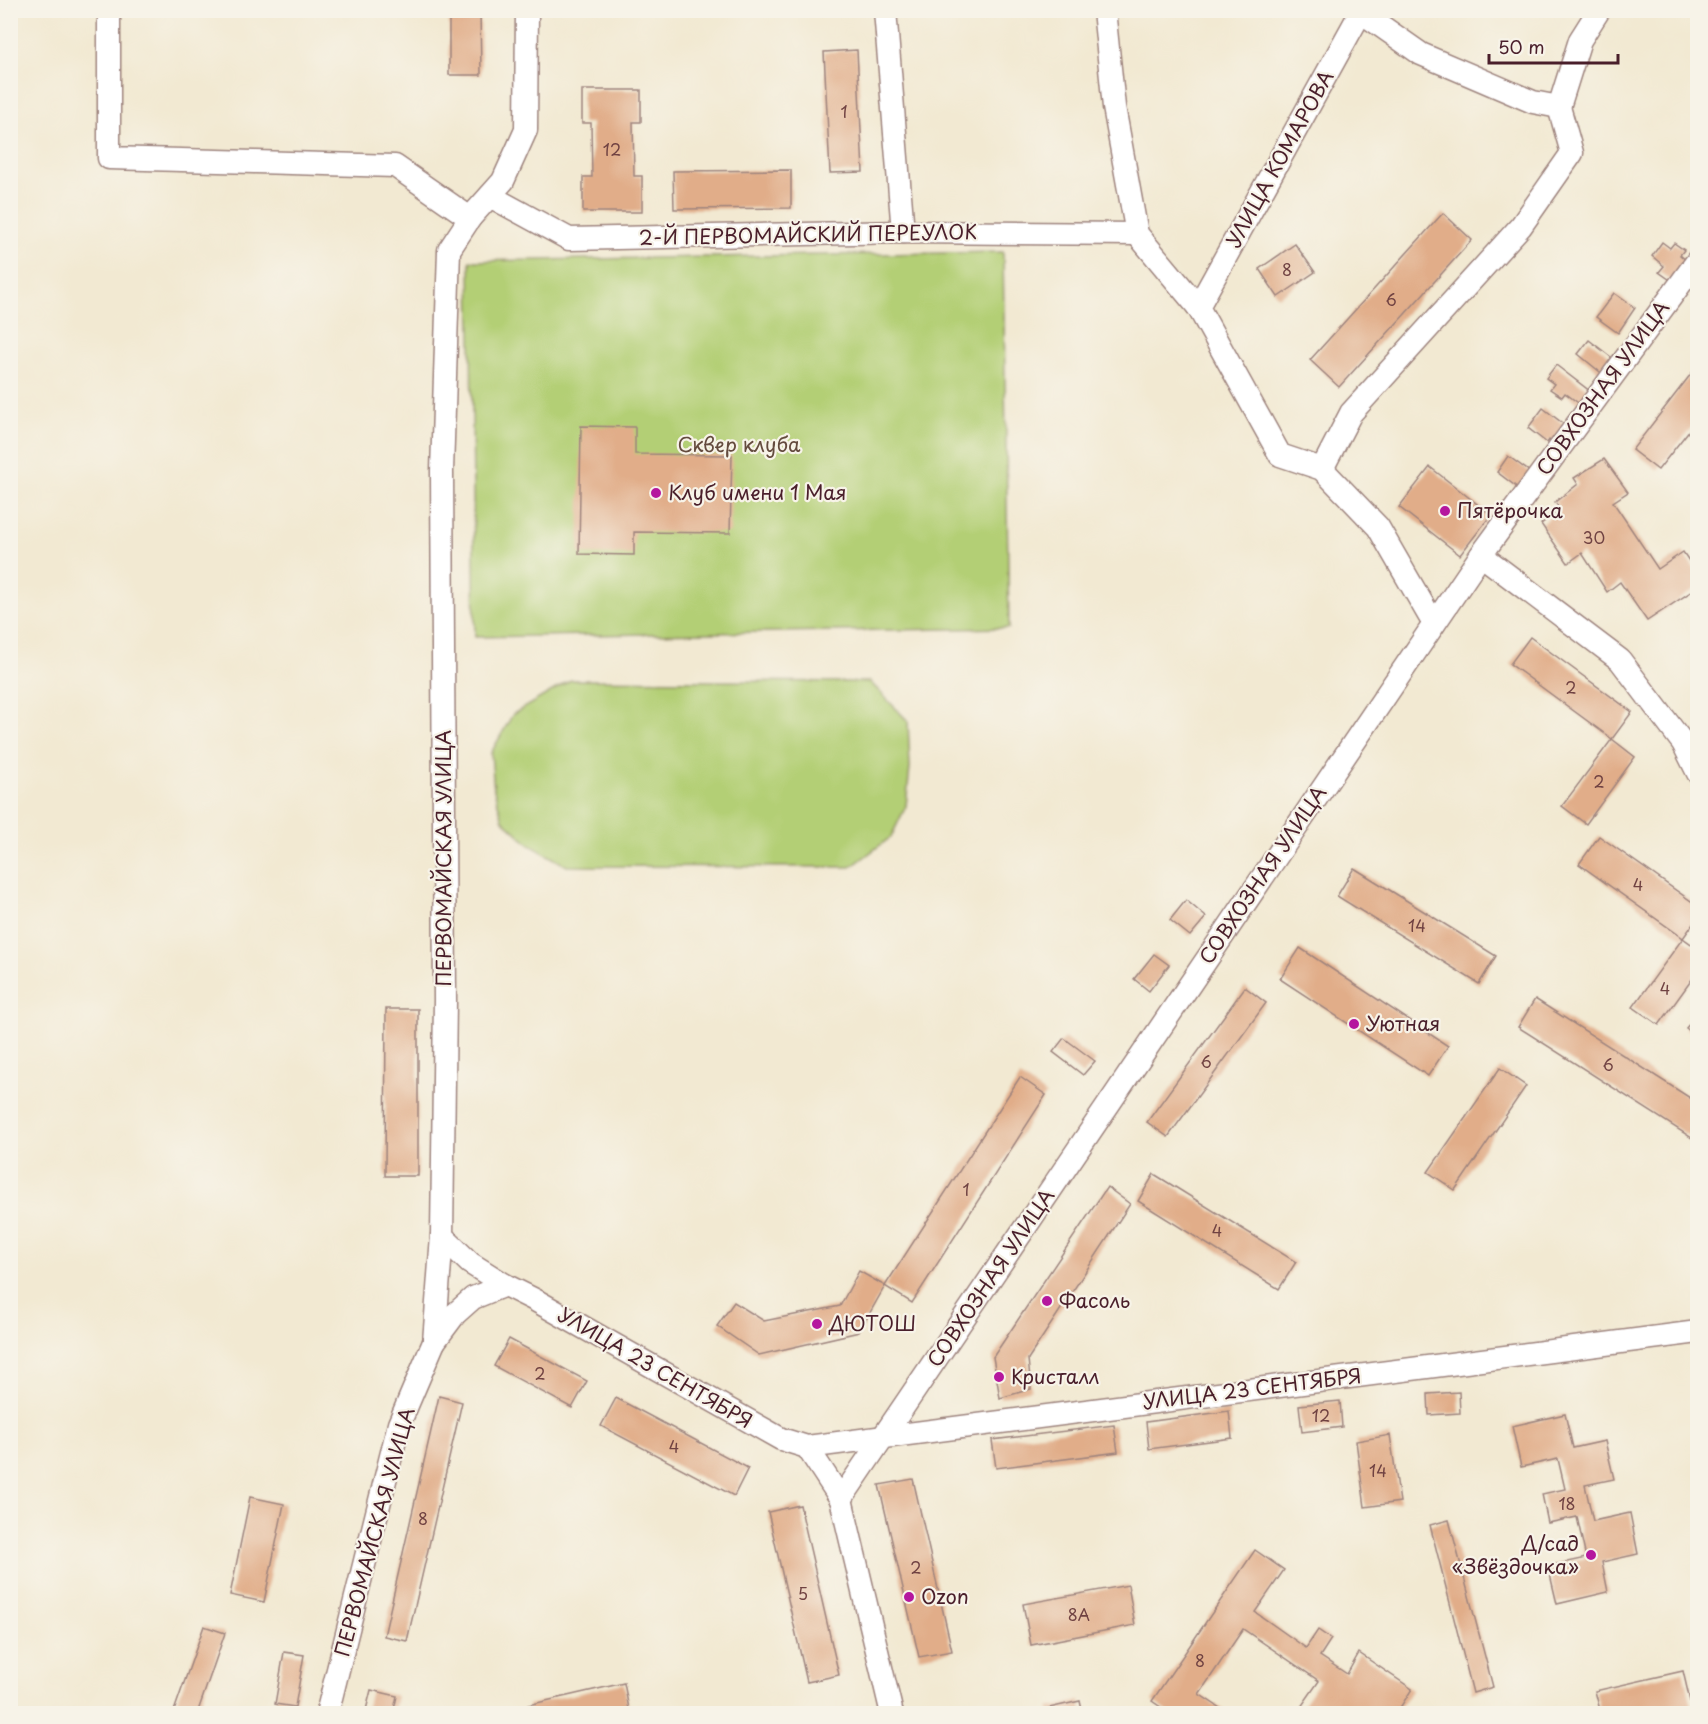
<svg xmlns="http://www.w3.org/2000/svg" width="1708" height="1724" font-family="'Playpen Sans',sans-serif">
<style>
.green{fill:#b3cf75;stroke:#7e7750;stroke-width:1.5}
.building{fill:#e1ad89}
.lines{fill:none;stroke-linecap:round;stroke-linejoin:round}
.minor-casing{stroke:#9e847e;stroke-width:25}
.minor{stroke:#fff;stroke-width:22}
.poi-dot{fill:#b5179e;stroke:#f7f3e8;stroke-width:2}
.labels{text-anchor:middle;stroke-width:4.5;stroke-linejoin:round;paint-order:stroke}
.number-label{font-size:16px;fill:#704242}
.street-label{font-size:20px;fill:#4a1f2b;stroke:#f7f3e8}
.park-label{font-size:20px;fill:#644b3e;stroke:#f7f3e8}
.poi-label{font-size:20px;fill:#4a1f2b;stroke:#f7f3e8;text-anchor:start}
</style>
<rect width="100%" height="100%" fill="#f7f3e8"/>
<filter id="ink" filterUnits="userSpaceOnUse"><feTurbulence type="fractalNoise" baseFrequency=".0167" numOctaves="2"/><feDisplacementMap in="SourceGraphic" scale="12" xChannelSelector="R" yChannelSelector="G"/><feConvolveMatrix kernelMatrix="1 2 1 2 8 2 1 2 1" color-interpolation-filters="sRGB"/></filter>
<filter id="wash" filterUnits="userSpaceOnUse"><feTurbulence type="fractalNoise" baseFrequency=".008" numOctaves="4" result="noise"/><feDisplacementMap in="SourceGraphic" scale="24" xChannelSelector="R" yChannelSelector="G"/><feGaussianBlur stdDeviation="1.35" result="paint"/><feColorMatrix in="noise" values="0 0 0 0 0 0 0 0 0 0 0 0 0 0 0 0 0 1.4 0 .05"/><feComposite in="paint" operator="in"/></filter>
<g filter="url(#wash)">
<rect width="100%" height="100%" fill="#f2e9d2"/>
<g class="green">
<path d="M1003,252L1009,628L475,637L470,261Z"/>
<path d="M571,680L870,682L908,721L910,767L906,806L891,837L851,867L567,866L530,845L503,820L494,790L491,753L513,714Z"/>
</g>
<g id="blocks">
<g class="building">
<path d="M449,10H480L481,75H449Z"/>
<path d="M857,50L863,172L830,173L824,52Z"/>
<path d="M582,90H641V122H633L634,176H642V212H583V177H592L591,123H582Z"/>
<path d="M791,170V208L674,209L673,171Z"/>
<path d="M1443,213L1472,240L1339,387L1310,360Z"/>
<path d="M1662,242L1670,248L1674,243L1684,250L1680,255L1688,262L1673,282L1659,272L1664,266L1652,256Z"/>
<path d="M1295,244L1315,272L1278,297L1259,269Z"/>
<path d="M1614,293L1635,308L1618,333L1596,317Z"/>
<path d="M1589,340L1616,361L1605,376L1578,354Z"/>
<path d="M1556,365L1591,392L1581,405L1565,393L1562,397L1550,389L1554,384L1546,378Z"/>
<path d="M1698,365V419L1658,470L1632,450Z"/>
<path d="M1543,408L1566,426L1553,443L1549,440L1547,443L1528,428Z"/>
<path d="M581,426L635,427V454L732,455L730,533L634,532V555L579,554Z"/>
<path d="M1508,456L1530,472L1518,488L1497,472Z"/>
<path d="M1604,459L1628,492L1613,502L1658,569L1683,552L1698,574V587L1647,621L1620,582L1607,592L1582,553L1568,563L1541,524L1560,510L1555,502L1578,484L1574,478Z"/>
<path d="M1430,467L1491,515L1460,555L1399,507Z"/>
<path d="M1530,637L1632,712L1612,739L1510,664Z"/>
<path d="M1612,739L1635,757L1586,824L1562,806Z"/>
<path d="M1599,836L1698,906V917L1683,938L1698,949V971L1659,1025L1633,1007L1683,938L1579,864Z"/>
<path d="M1354,868L1496,956L1479,984L1337,896Z"/>
<path d="M1186,900L1206,917L1190,936L1170,920Z"/>
<path d="M1300,948L1448,1046L1428,1076L1280,979Z"/>
<path d="M1154,954L1169,965L1149,991L1134,979Z"/>
<path d="M1245,987L1266,1003L1168,1137L1147,1122Z"/>
<path d="M1535,999L1698,1103V1142L1518,1027Z"/>
<path d="M386,1009H418V1176H385Z"/>
<path d="M1698,1014V1038L1686,1028Z"/>
<path d="M1064,1038L1095,1061L1083,1075L1053,1052Z"/>
<path d="M1500,1068L1526,1086L1455,1190L1428,1172Z"/>
<path d="M1020,1077L1046,1095L912,1303L885,1286L859,1332L759,1355L717,1326L734,1302L764,1321L840,1306L859,1271L885,1286Z"/>
<path d="M1154,1174L1296,1262L1279,1289L1138,1201Z"/>
<path d="M1107,1187L1130,1204L1028,1359L1031,1389L1000,1398L993,1357Z"/>
<path d="M509,1339L587,1381L572,1408L494,1366Z"/>
<path d="M1459,1392L1460,1413L1429,1415L1428,1394Z"/>
<path d="M439,1396L462,1402L407,1641L384,1636Z"/>
<path d="M616,1398L748,1468L734,1496L601,1426Z"/>
<path d="M1340,1401L1342,1427L1302,1432L1299,1405Z"/>
<path d="M1229,1411L1232,1438L1149,1449L1146,1422Z"/>
<path d="M1565,1414L1573,1448L1605,1441L1614,1479L1585,1485L1593,1521L1630,1513L1638,1554L1602,1562L1608,1592L1557,1604L1548,1566L1586,1558L1577,1517L1548,1523L1542,1494L1565,1489L1558,1459L1521,1467L1512,1426Z"/>
<path d="M1114,1425L1118,1452L996,1468L992,1440Z"/>
<path d="M1390,1435L1400,1502L1365,1507L1356,1441Z"/>
<path d="M913,1479L952,1651L919,1657L879,1485Z"/>
<path d="M250,1497L284,1504L264,1602L230,1595Z"/>
<path d="M800,1505L839,1675L807,1682L768,1512Z"/>
<path d="M1449,1520L1493,1687L1473,1693L1430,1525Z"/>
<path d="M1255,1550L1284,1570L1255,1612L1306,1648L1318,1630L1331,1639L1320,1656L1347,1674L1359,1653L1412,1689L1396,1714H1296L1319,1681L1243,1629L1199,1694L1229,1714H1171L1152,1701Z"/>
<path d="M1128,1585L1135,1625L1031,1645L1023,1604Z"/>
<path d="M204,1626L225,1633L197,1714H173Z"/>
<path d="M284,1652L304,1655L295,1707L275,1704Z"/>
<path d="M1683,1671L1693,1714H1659L1658,1710L1641,1714H1601L1595,1691Z"/>
<path d="M624,1683L630,1714H530L528,1705Z"/>
<path d="M371,1690L397,1696L393,1714H365Z"/>
<path d="M1080,1701L1083,1714H1050L1049,1708Z"/>
</g>
</g>
</g>
<g filter="url(#ink)">
<use href="#blocks" fill-opacity="0" stroke="#9e847e" stroke-width="1.5"/>
<g class="lines">
<defs>
<g id="minor">
<path d="M109,10V158L395,166L470,218"/>
<path d="M885,10L903,232"/>
<path d="M1104,10L1114,107L1137,234L1198,307L1280,455L1322,469L1378,527L1434,624"/>
<path d="M1361,12L1421,54L1533,102L1559,107"/>
<path d="M1559,107L1580,40L1599,10"/>
<path d="M490,196L569,239L903,232L1137,234"/>
<path d="M1198,307L1362,10"/>
<path d="M1322,469L1351,413L1521,226L1572,153L1559,107"/>
<path d="M1481,555L1620,660L1683,743L1698,773"/>
<path d="M442,1236L470,1263L505,1285L535,1300L781,1439L807,1447L1698,1332"/>
<path d="M434,1342L455,1314L473,1298L505,1285"/>
<path d="M807,1447L841,1499L892,1714"/>
<path d="M841,1499L1481,555L1698,260"/>
<path d="M327,1714L399,1424L434,1342L442,1236L445,1000L442,471L449,250L470,218L503,181L526,130L527,10"/>
</g>
</defs>
<use href="#minor" class="minor-casing"/>
<use href="#minor" class="minor"/>
</g>
</g>
<g class="poi-dot">
<circle cx="656" cy="493" r="6"/>
<circle cx="1445" cy="511" r="6"/>
<circle cx="1354" cy="1024" r="6"/>
<circle cx="1047" cy="1301" r="6"/>
<circle cx="817" cy="1324" r="6"/>
<circle cx="999" cy="1377" r="6"/>
<circle cx="1591" cy="1555" r="6"/>
<circle cx="909" cy="1597" r="6"/>
</g>
<g class="labels">
<g class="number-label">
<text x="844" y="118">1</text>
<text x="612" y="156">12</text>
<text x="1287" y="276">8</text>
<text x="1391" y="306">6</text>
<text x="1594" y="544">30</text>
<text x="1571" y="694">2</text>
<text x="1599" y="788">2</text>
<text x="1638" y="891">4</text>
<text x="1417" y="932">14</text>
<text x="1665" y="995">4</text>
<text x="1206" y="1068">6</text>
<text x="1608" y="1071">6</text>
<text x="966" y="1196">1</text>
<text x="1217" y="1237">4</text>
<text x="540" y="1380">2</text>
<text x="1321" y="1422">12</text>
<text x="674" y="1453">4</text>
<text x="1378" y="1477">14</text>
<text x="1567" y="1510">18</text>
<text x="423" y="1525">8</text>
<text x="916" y="1574">2</text>
<text x="803" y="1600">5</text>
<text x="1079" y="1621">8А</text>
<text x="1200" y="1667">8</text>
</g>
<g class="street-label">
<text transform="translate(1280 159) rotate(-61)" y="7">УЛИЦА КОМАРОВА</text>
<text transform="translate(808 235) rotate(-1)" y="7">2-Й ПЕРВОМАЙСКИЙ ПЕРЕУЛОК</text>
<text transform="translate(1603 388) rotate(-54)" y="7">СОВХОЗНАЯ УЛИЦА</text>
<text transform="translate(444 858) rotate(-90)" y="7">ПЕРВОМАЙСКАЯ УЛИЦА</text>
<text transform="translate(1263 875) rotate(-56)" y="7">СОВХОЗНАЯ УЛИЦА</text>
<text transform="translate(991 1278) rotate(-56)" y="7">СОВХОЗНАЯ УЛИЦА</text>
<text transform="translate(655 1368) rotate(30)" y="7">УЛИЦА 23 СЕНТЯБРЯ</text>
<text transform="translate(1252 1389) rotate(-7)" y="7">УЛИЦА 23 СЕНТЯБРЯ</text>
<text transform="translate(375 1532) rotate(-75)" y="7">ПЕРВОМАЙСКАЯ УЛИЦА</text>
</g>
<g class="park-label">
<text x="739" y="452">Сквер клуба</text>
</g>
<g class="poi-label">
<text x="668" y="500">Клуб имени 1 Мая</text>
<text x="1457" y="518">Пятёрочка</text>
<text x="1366" y="1031">Уютная</text>
<text x="1059" y="1308">Фасоль</text>
<text x="829" y="1331">ДЮТОШ</text>
<text x="1011" y="1384">Кристалл</text>
<text x="1579" y="1551" text-anchor="end">Д/сад<tspan x="1579" dy="23">«Звёздочка»</tspan></text>
<text x="921" y="1604">Ozon</text>
</g>
</g>
<rect width="1708" height="1724" fill="none" stroke="#f7f3e8" stroke-width="36"/>
<path d="M1489 54v9h129v-9" fill="none" stroke="#4a1f2b" stroke-width="3"/>
<text x="1498" y="54" font-size="18" fill="#4a1f2b" stroke="#f7f3e8" stroke-width="4.5" paint-order="stroke">50 m</text>
</svg>
